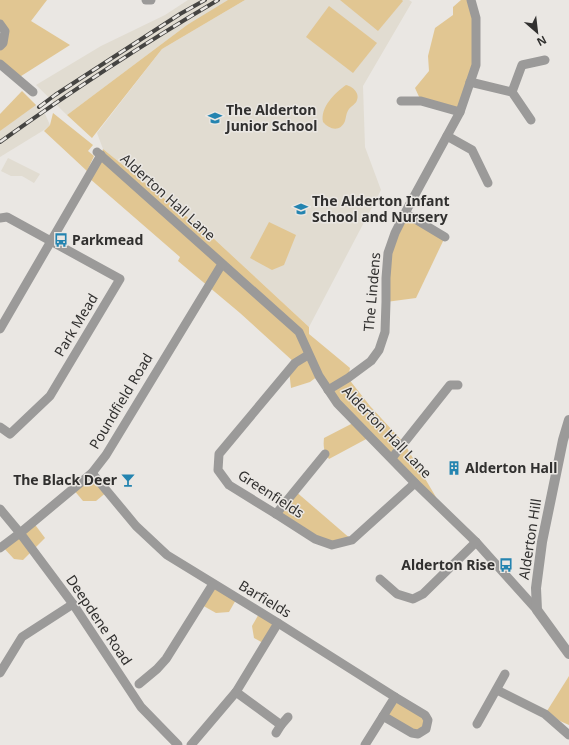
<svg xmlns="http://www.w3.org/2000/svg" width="569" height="745" font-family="'Noto Sans',sans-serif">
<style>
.built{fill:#e1dcd1}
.green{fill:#e1c692}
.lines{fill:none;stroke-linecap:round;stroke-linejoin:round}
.minor{stroke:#9b9a99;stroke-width:9}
.tertiary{stroke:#9b9a99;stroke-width:10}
.rail-casing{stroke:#454442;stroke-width:4}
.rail{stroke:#eae7e3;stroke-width:2.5;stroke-dasharray:8;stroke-linecap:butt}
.labels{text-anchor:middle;stroke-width:3;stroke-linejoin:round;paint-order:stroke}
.poi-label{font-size:14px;font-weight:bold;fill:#31302f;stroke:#eae7e3;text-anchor:start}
.street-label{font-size:14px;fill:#31302f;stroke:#eae7e3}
</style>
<rect width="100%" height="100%" fill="#eae7e3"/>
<g class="built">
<path d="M188,0H241L187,25L67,115L36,85L101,46L165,15Z"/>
<path d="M245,0H409L412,2L363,86L365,147L381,190L309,327L212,237L103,149L97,133L162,49Z"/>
<path d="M25,95L45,114L50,125L44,130L0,157V116Z"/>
<path d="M8,158L40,174L34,183L22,176H11L1,171Z"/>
</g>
<g class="green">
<path d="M0,0H47L31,21L70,45L18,78L0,62V48L4,43L0,22Z"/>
<path d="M228,0H245L162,49L92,138L67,115L187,25Z"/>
<path d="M340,0H402L403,1L378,31Z"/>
<path d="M461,0H471L476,65L460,112L421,101L415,88L429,71L428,56L435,28L453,15V7Z"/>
<path d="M329,6L377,43L353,73L306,37Z"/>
<path d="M346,85C352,86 360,93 357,100C356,104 351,106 349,109C346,113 346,118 345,121C340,133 329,129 323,122C320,107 335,93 346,85Z"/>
<path d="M22,91L36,105L0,131V114Z"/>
<path d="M53,113L93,145L88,151L94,156L87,171L44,131L50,125Z"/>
<path d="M103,149L212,237L309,327V334L350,368L348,378L370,406L404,443L443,509L370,437L329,459C324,452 323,447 324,438L355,422L318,376L310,382L291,388L289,370L295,363L240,313L178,261L180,257L89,178L101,155Z"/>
<path d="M405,213L445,237L416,298L386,302L388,253Z"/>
<path d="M269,222L296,235L284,265L272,270L250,258Z"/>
<path d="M92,473L108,491L96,501H83L73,489Z"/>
<path d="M294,490L352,540L332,545L276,514Z"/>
<path d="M33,522L45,538L23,560L14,559L2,546Z"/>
<path d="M213,584L237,598L229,612L216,613L200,604Z"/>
<path d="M260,612L278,623L265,644L254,638L252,626Z"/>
<path d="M569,676V725L560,721L547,711Z"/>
<path d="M395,697L428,720L418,734L383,716Z"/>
</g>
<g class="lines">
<g class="minor">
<path d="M146,0H151"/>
<path d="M0,24L5,31L3,43L0,46"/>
<path d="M0,64L33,92"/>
<path d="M470,82L512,92L531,120"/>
<path d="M512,92L522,65L545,60"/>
<path d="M401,101H421L460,112"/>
<path d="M447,136L472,150L488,183"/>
<path d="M97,152L299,332L319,376L337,403L415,483L476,542L537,610"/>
<path d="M405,213L445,237"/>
<path d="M0,218L7,217L120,279L50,396L10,434L0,427"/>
<path d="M0,329L101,155"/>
<path d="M308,355L295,363L219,454L218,470L229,485L276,514L315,539L332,545L352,540L415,483"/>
<path d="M328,390L348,378L371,361L379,350L385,332L386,302V278L388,253L395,233L405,213L460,112L476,65V18L471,0"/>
<path d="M392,458L450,385H458"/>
<path d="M92,473L136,526L167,555L278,623L395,697L365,745"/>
<path d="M0,509L20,533L73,604L141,707L178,745"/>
<path d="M276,514L325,454"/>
<path d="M0,548L20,533L92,473L106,455L222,264"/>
<path d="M380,579L397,594L413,599L423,594L476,542"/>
<path d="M0,673L22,637L73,604"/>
<path d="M139,684L157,669L166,659L213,584"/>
<path d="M497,690L545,714L569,735"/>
<path d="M236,692L281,725L276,733"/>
<path d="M383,716L412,733L418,734L426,729L428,720L425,715L395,697"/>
<path d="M477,724L505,674"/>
<path d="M281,725L288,717"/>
<path d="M191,745L236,692L278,623"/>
</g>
<path class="tertiary" d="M569,420L563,440L542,542L536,588L537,610L569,654"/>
<defs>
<g id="rail">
<path d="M39,107L55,95L180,14L205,0"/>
<path d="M0,142C70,92 143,44 218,0"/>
</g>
</defs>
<use href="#rail" class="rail-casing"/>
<use href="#rail" class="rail"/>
</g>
<defs>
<symbol id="school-bare" viewBox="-9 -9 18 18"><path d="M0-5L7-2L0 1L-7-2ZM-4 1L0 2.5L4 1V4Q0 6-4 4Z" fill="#2484b0" stroke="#eae7e3" stroke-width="2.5" paint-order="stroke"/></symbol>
<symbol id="bus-bare" viewBox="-9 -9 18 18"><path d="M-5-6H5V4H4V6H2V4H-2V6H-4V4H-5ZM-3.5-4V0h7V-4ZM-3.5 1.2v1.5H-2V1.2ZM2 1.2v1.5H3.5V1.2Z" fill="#2484b0" stroke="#eae7e3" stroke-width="2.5" paint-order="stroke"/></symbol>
<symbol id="building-bare" viewBox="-9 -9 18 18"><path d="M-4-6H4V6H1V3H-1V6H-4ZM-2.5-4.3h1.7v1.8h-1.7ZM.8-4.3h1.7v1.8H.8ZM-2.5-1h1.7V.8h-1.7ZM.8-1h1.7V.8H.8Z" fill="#2484b0" stroke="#eae7e3" stroke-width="2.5" paint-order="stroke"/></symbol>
<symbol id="bar-bare" viewBox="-9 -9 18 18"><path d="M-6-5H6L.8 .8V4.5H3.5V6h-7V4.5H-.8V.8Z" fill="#2484b0" stroke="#eae7e3" stroke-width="2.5" paint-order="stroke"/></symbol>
</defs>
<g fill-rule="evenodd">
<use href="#school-bare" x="205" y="108" width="20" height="20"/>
<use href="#school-bare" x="291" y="199" width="20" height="20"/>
<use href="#bus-bare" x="51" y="230" width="20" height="20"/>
<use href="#building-bare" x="444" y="458" width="20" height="20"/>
<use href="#bar-bare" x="118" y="470" width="20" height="20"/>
<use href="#bus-bare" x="496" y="555" width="20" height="20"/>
</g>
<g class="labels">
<g class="poi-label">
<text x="226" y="115">The Alderton<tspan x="226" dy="16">Junior School</tspan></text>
<text x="312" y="206">The Alderton Infant<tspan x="312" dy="16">School and Nursery</tspan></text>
<text x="72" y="245">Parkmead</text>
<text x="465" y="473">Alderton Hall</text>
<text x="117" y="485" text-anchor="end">The Black Deer</text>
<text x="495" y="570" text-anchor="end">Alderton Rise</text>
</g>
<g class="street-label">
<text transform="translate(168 197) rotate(42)" y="5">Alderton Hall Lane</text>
<text transform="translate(372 292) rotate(-85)" y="5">The Lindens</text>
<text transform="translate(76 325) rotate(-59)" y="5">Park Mead</text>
<text transform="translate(121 401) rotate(-59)" y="5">Poundfield Road</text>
<text transform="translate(387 432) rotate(46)" y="5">Alderton Hall Lane</text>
<text transform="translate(271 494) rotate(33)" y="5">Greenfields</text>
<text transform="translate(530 539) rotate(-81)" y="5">Alderton Hill</text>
<text transform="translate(265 599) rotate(31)" y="5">Barfields</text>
<text transform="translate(99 620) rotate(56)" y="5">Deepdene Road</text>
</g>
</g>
<g transform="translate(537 32) rotate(152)" stroke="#eae7e3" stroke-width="3" paint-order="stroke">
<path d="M0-3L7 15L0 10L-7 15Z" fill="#31302f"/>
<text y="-6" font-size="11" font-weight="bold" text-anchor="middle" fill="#31302f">N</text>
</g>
</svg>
